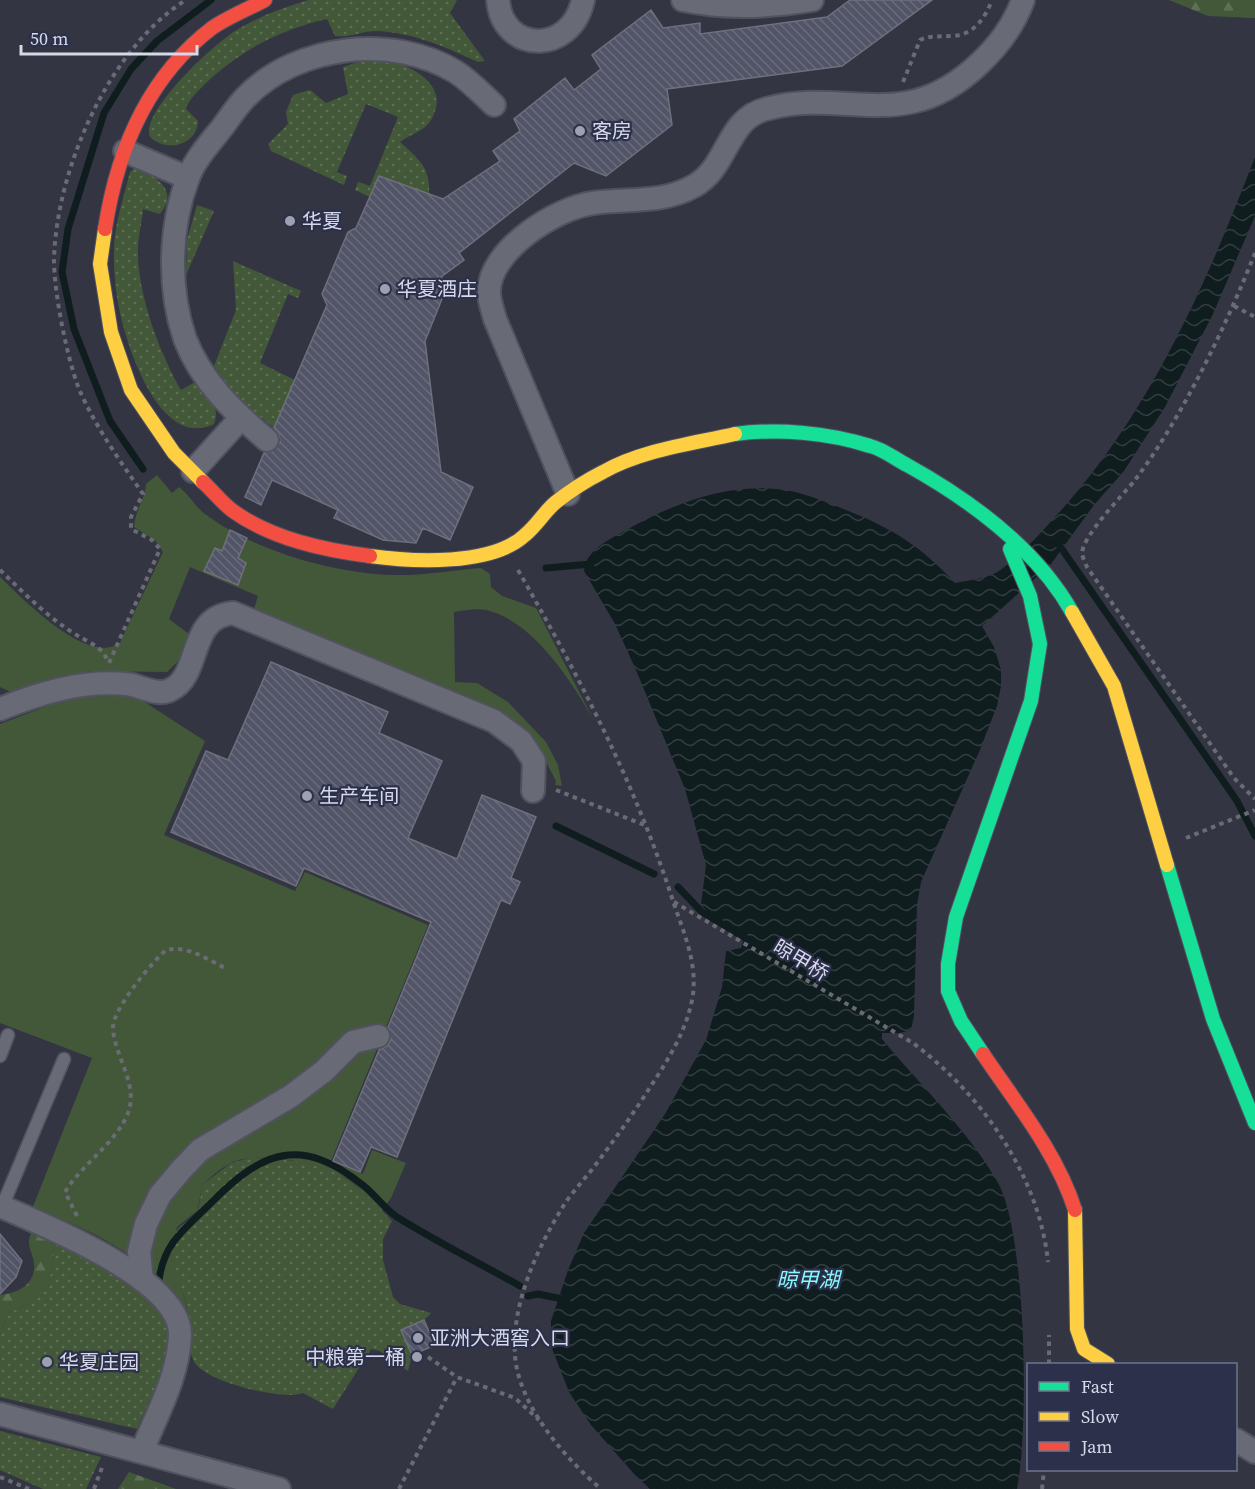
<svg xmlns="http://www.w3.org/2000/svg" width="1255" height="1489" font-family="'Source Serif 4','Noto Sans SC',serif">
<style>
.grass{fill:url(#grass-dots)}
.forest{fill:url(#forest-firs)}
.garden{fill:#435838}
.water{fill:url(#water-waves)}
.lines{fill:none;stroke-linecap:round;stroke-linejoin:round}
.stream{stroke:#101d1f;stroke-width:7}
.building{fill:url(#building-back-hatch);stroke:#6e707d;stroke-width:1.5}
.lane-casing{stroke:#515260;stroke-width:15}
.street-casing{stroke:#515260;stroke-width:26}
.fast-casing{stroke:#515260;stroke-width:16}
.slow-casing{stroke:#515260;stroke-width:16}
.jam-casing{stroke:#515260;stroke-width:16}
.path{stroke:#696b75;stroke-width:4;stroke-dasharray:4.5 4.5;stroke-linecap:butt}
.lane{stroke:#686a75;stroke-width:12}
.street{stroke:#686a75;stroke-width:22}
.fast{stroke:#16e098;stroke-width:14}
.slow{stroke:#ffcf43;stroke-width:14}
.jam{stroke:#f24e42;stroke-width:14}
.poi-dot{fill:#9da0b0;stroke:#2c304a;stroke-width:2}
.labels{text-anchor:middle;stroke-width:4.5;stroke-linejoin:round;paint-order:stroke}
.poi-label{font-size:20px;fill:#d6d9ea;stroke:#2c304a;text-anchor:start}
.street-label{font-size:20px;fill:#d6d9ea;stroke:#2c304a}
.water-label{font-size:21px;font-style:italic;fill:#86fafb;stroke:#2c304a}
</style>
<defs>
<pattern id="grass-dots" width="8" height="8" patternUnits="userSpaceOnUse" patternTransform="scale(1.5)"><rect width="8" height="8" fill="#435838"/><path d="M2 2h.1M6 6h.1" fill="none" stroke="#5d6f55" stroke-width="1.8" stroke-linecap="round"/></pattern>
<pattern id="forest-firs" width="22" height="20" patternUnits="userSpaceOnUse" patternTransform="scale(1.5)"><rect width="22" height="20" fill="#435838"/><path d="M5 1l3.5 6h-7zM16 11l3.5 6h-7z" fill="#5d6f55"/></pattern>
<pattern id="water-waves" width="16" height="10" patternUnits="userSpaceOnUse" patternTransform="scale(1.5)"><rect width="16" height="10" fill="#101d1f"/><path d="M0 5q4-4 8 0t8 0" fill="none" stroke="#323d40"/></pattern>
<pattern id="building-back-hatch" width="6" height="6" patternUnits="userSpaceOnUse" patternTransform="scale(1.5)"><rect width="6" height="6" fill="#525467"/><path d="M-1 5l2 2M0 0l6 6M5-1l2 2" fill="none" stroke="#6a6c7d"/></pattern>
</defs>
<rect width="100%" height="100%" fill="#333543"/>
<g class="grass">
<path d="M308,0H457L450,13L485,61L478,62C446,47 411,32 376,31C361,31 350,38 335,36L327,19C281,29 239,51 205,84C198,91 189,99 186,109L198,121C197,145 167,153 150,137C140,112 214,44 235,31C257,17 282,8 308,0Z"/>
<path d="M380,59C408,63 453,84 431,120C425,131 410,134 400,142C418,158 431,168 429,194L370,197L355,190L358,182L370,186L398,117L366,104L337,172L347,176L344,185L271,151L268,144L288,124L286,112L293,95L310,90L326,103L348,94L343,67L361,61Z"/>
<path d="M135,168C155,175 180,190 160,214L143,209C142,222 138,237 138,250C137,293 160,354 181,390L197,381C208,394 221,406 214,424C156,453 120,329 116,290C114,273 113,251 115,235C118,214 125,192 130,172Z"/>
<path d="M197,205L214,211L186,275L187,240Z"/>
<path d="M233,261L301,291L298,298L288,294L260,363L295,380L274,428L237,398L214,366L236,310Z"/>
<path d="M253,1157C271,1160 291,1159 309,1163C344,1169 369,1196 392,1221L383,1239V1260L393,1297L400,1304L431,1313L424,1320L401,1330L412,1355L408,1371L380,1351L371,1349L333,1409L303,1393C283,1401 207,1382 195,1363C185,1346 190,1323 186,1304C183,1287 170,1269 171,1251C173,1220 188,1227 197,1211C200,1204 201,1191 203,1184L231,1163Z"/>
<path d="M52,1237L109,1264L166,1316L169,1357L137,1429L0,1397V1334L9,1312C46,1300 58,1273 52,1237Z"/>
<path d="M0,1431L101,1457L86,1489H43L0,1470Z"/>
</g>
<g class="forest">
<path d="M1169,0H1255V18L1208,16Z"/>
<path d="M32,1231L52,1237C58,1274 46,1300 9,1312L0,1334V1295C18,1293 36,1285 34,1263C32,1249 25,1245 32,1231Z"/>
<path d="M129,1472L176,1489H118Z"/>
</g>
<g class="garden">
<path d="M157,475L172,493L179,487C190,495 196,509 208,516C255,551 336,574 394,575C423,576 453,570 481,568L490,574L491,587L502,596L536,608L593,719C571,680 532,620 486,610C476,608 464,610 454,612L455,682L477,683L508,702L546,742L558,765L562,786L555,785L556,781L536,743L499,713L461,695L253,612L258,596L190,567L169,619L189,634L178,661L167,672L91,671L13,693L0,687V577C22,598 87,666 120,643L163,552L155,540L134,527C135,511 145,499 146,484Z"/>
<path d="M112,691L143,701L205,741L164,835L295,891L305,872L428,925L331,1161L363,1174L372,1150L406,1163L391,1198L382,1210C371,1200 360,1187 348,1179C321,1163 262,1151 233,1162C222,1167 212,1176 203,1184L197,1211L177,1227L171,1252L186,1304L189,1329C183,1315 178,1299 168,1288C133,1250 80,1224 32,1209L92,1058L0,1023V724L71,697Z"/>
</g>
<path class="water" d="M1255,157V216L1213,314L1165,407L1124,471L1094,505L1051,564L982,626L994,647L1001,670V686L997,706L979,752L921,882L917,905L914,1016L911,1030L900,1033H882V1039C921,1086 966,1128 997,1181C1027,1231 1029,1431 1017,1489H650L635,1475L591,1425L569,1392L551,1346V1321L568,1270L584,1233L665,1114L706,1040L722,987L726,951L741,948L745,936L708,913L701,904L706,865L685,789L636,670L615,624L584,571C585,550 612,538 628,529C673,504 724,484 776,489C801,491 824,501 846,510C892,528 922,547 955,583C970,580 986,579 999,571C1019,557 1038,536 1055,517C1149,415 1206,285 1255,157Z"/>
<g class="lines">
<g class="stream">
<path d="M143,469L110,421L74,329L62,272L68,229L104,113L131,69L157,41L211,0"/>
<path d="M1057,542L1237,801L1255,836"/>
<path d="M546,568L591,564"/>
<path d="M556,826L654,874"/>
<path d="M678,887L702,912L752,942"/>
<path d="M159,1280C164,1242 186,1228 211,1203C264,1149 302,1136 364,1186C375,1195 385,1209 397,1217C437,1242 479,1263 520,1286"/>
<path d="M528,1296L538,1294L567,1300"/>
</g>
</g>
<g class="building">
<path d="M850,0H932L842,66L667,89L672,125L606,176L574,163L459,253L464,260L441,277L448,284L425,341L441,472L473,487L450,540L423,528L416,543L383,540L334,518L338,510L272,480L261,505L245,497L264,453L272,452L280,443L279,435L274,428L327,305L322,294L348,232L356,228L379,176L443,199L500,161L493,151L520,131L514,119L565,78L574,90L601,69L592,55L651,10L663,28L700,23V34L827,17Z"/>
<path d="M230,530L247,538L238,558L246,563L238,585L204,571L215,548L222,551Z"/>
<path d="M271,662L388,712L379,733L442,761L408,838L457,859L482,795L536,817L511,878L520,882L510,904L501,900L397,1157L371,1147L360,1172L333,1161L379,1050L387,1046L391,1040L388,1027L431,922L304,868L296,886L171,832L206,751L228,760Z"/>
<path d="M0,1234L22,1261L16,1277L0,1294Z"/>
<path d="M424,1320L435,1345L412,1355L401,1330Z"/>
</g>
<g class="lines">
<defs>
<g id="lane">
<path d="M0,1056L8,1035"/>
<path d="M2,1207L64,1059"/>
</g>
<g id="street">
<path d="M498,0C502,53 571,56 583,0"/>
<path d="M683,0C727,9 768,7 812,0"/>
<path d="M125,151L188,178"/>
<path d="M267,440C234,412 201,381 185,339C168,289 169,228 188,178C194,161 209,144 221,129C229,119 236,107 246,97C297,44 394,34 456,72C470,81 482,94 494,105"/>
<path d="M193,471L241,418"/>
<path d="M568,494L495,319C493,311 489,301 489,292C489,250 556,208 593,203C628,198 662,204 694,186C728,168 726,119 766,109C848,87 904,136 980,63C999,45 1014,25 1023,0"/>
<path d="M0,709C40,693 82,680 126,684C140,685 157,697 170,690C202,676 187,617 233,613L494,721L521,741L534,761L533,791"/>
<path d="M0,1206C44,1225 180,1279 180,1334C179,1375 157,1414 142,1451"/>
<path d="M142,1280L139,1252L146,1224L160,1195L181,1170L200,1150L291,1096L324,1071L353,1042L378,1036"/>
<path d="M0,1414L279,1489"/>
<path d="M1236,1440L1255,1452"/>
</g>
<g id="fast">
<path d="M735,434C778,428 829,433 870,446C883,449 895,459 907,465C970,500 1036,548 1072,612"/>
<path d="M1167,865L1213,1019L1255,1123"/>
<path d="M983,1054L961,1021L948,991V964L956,917L1031,701L1040,644L1030,596L1010,549"/>
</g>
<g id="slow">
<path d="M105,229L100,264L111,332L131,390L174,453L203,482"/>
<path d="M370,556C413,562 492,566 525,535C537,525 545,511 556,502C570,491 587,480 603,472C642,450 691,444 735,434"/>
<path d="M1072,612L1114,686L1167,865"/>
<path d="M1075,1210L1077,1329L1084,1349L1108,1364"/>
</g>
<g id="jam">
<path d="M105,229C117,151 148,77 212,28C228,17 248,9 265,0"/>
<path d="M203,482C213,491 222,503 233,511C272,539 324,550 370,556"/>
<path d="M983,1054C1016,1103 1057,1153 1075,1210"/>
</g>
</defs>
<use href="#lane" class="lane-casing"/>
<use href="#street" class="street-casing"/>
<use href="#fast" class="fast-casing"/>
<use href="#slow" class="slow-casing"/>
<use href="#jam" class="jam-casing"/>
<g class="path">
<path d="M903,82L920,40C930,35 941,37 952,36C974,35 985,18 992,0"/>
<path d="M1255,253C1226,326 1182,418 1135,480C1123,495 1082,536 1082,554C1083,558 1085,563 1087,567L1234,778L1255,799"/>
<path d="M1234,306L1255,317"/>
<path d="M0,570C25,594 49,619 80,637C89,642 105,649 107,661"/>
<path d="M518,570C581,680 635,783 674,904C684,933 697,963 693,994C688,1030 666,1063 647,1092C629,1120 610,1146 590,1172C581,1183 571,1194 564,1205C537,1248 511,1305 515,1356C519,1406 565,1458 601,1489"/>
<path d="M109,663L160,549L152,540L131,529V517L143,494C120,461 95,426 79,389C67,358 54,293 54,260C56,170 109,48 186,0"/>
<path d="M556,790L647,826"/>
<path d="M1186,838L1255,810"/>
<path d="M674,902L913,1043C981,1094 1039,1175 1048,1262"/>
<path d="M77,1216L65,1192C82,1164 116,1143 128,1113C139,1084 114,1056 113,1028C112,1010 152,962 166,950C188,945 208,960 227,969"/>
<path d="M428,1357L457,1377L515,1398L539,1420"/>
<path d="M1049,1364V1335"/>
<path d="M0,1477L29,1489"/>
<path d="M94,1489L103,1465"/>
<path d="M399,1489L457,1377"/>
<path d="M1042,1489L1044,1470"/>
</g>
<use href="#lane" class="lane"/>
<use href="#street" class="street"/>
<use href="#fast" class="fast"/>
<use href="#slow" class="slow"/>
<use href="#jam" class="jam"/>
</g>
<g class="poi-dot">
<circle cx="580" cy="131" r="6"/>
<circle cx="290" cy="221" r="6"/>
<circle cx="385" cy="289" r="6"/>
<circle cx="307" cy="796" r="6"/>
<circle cx="418" cy="1338" r="6"/>
<circle cx="417" cy="1357" r="6"/>
<circle cx="47" cy="1362" r="6"/>
</g>
<g class="labels">
<g class="poi-label">
<text x="592" y="138">客房</text>
<text x="302" y="228">华夏</text>
<text x="397" y="296">华夏酒庄</text>
<text x="319" y="803">生产车间</text>
<text x="430" y="1345">亚洲大酒窖入口</text>
<text x="405" y="1364" text-anchor="end">中粮第一桶</text>
<text x="59" y="1369">华夏庄园</text>
</g>
<g class="street-label">
<text transform="translate(801 960) rotate(31)" y="7">晾甲桥</text>
</g>
<g class="water-label">
<text x="808" y="1287">晾甲湖</text>
</g>
</g>
<rect x="1027" y="1363" width="210" height="108" fill="#2c304a" stroke="#70748a" stroke-width="1.5"/>
<rect x="1039" y="1382" width="30" height="9" fill="#16e098" stroke="#70748a" stroke-width="1.5"/>
<text x="1081" y="1393" font-size="18" fill="#d6d9ea">Fast</text>
<rect x="1039" y="1412" width="30" height="9" fill="#ffcf43" stroke="#70748a" stroke-width="1.5"/>
<text x="1081" y="1423" font-size="18" fill="#d6d9ea">Slow</text>
<rect x="1039" y="1442" width="30" height="9" fill="#f24e42" stroke="#70748a" stroke-width="1.5"/>
<text x="1081" y="1453" font-size="18" fill="#d6d9ea">Jam</text>
<path d="M21 45v9h176v-9" fill="none" stroke="#d6d9ea" stroke-width="3"/>
<text x="30" y="45" font-size="18" fill="#d6d9ea" stroke="#2c304a" stroke-width="4.5" paint-order="stroke">50 m</text>
</svg>
